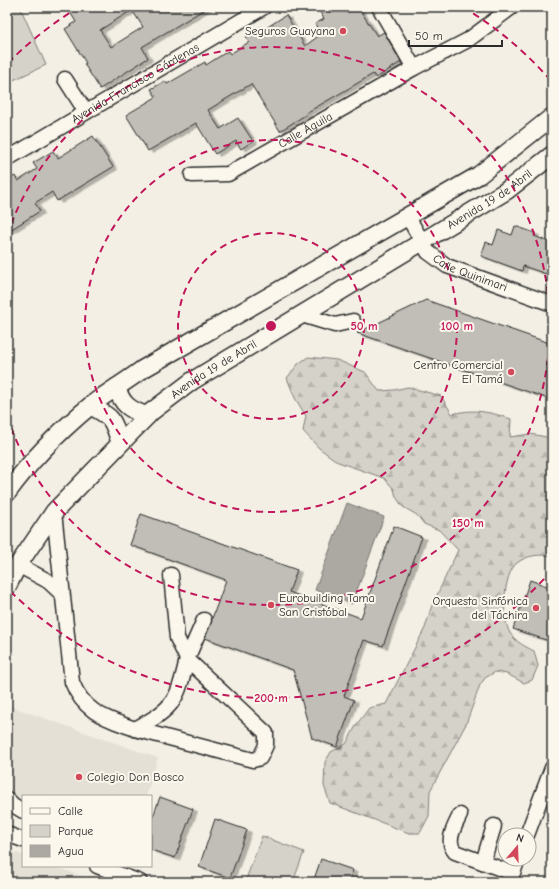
<svg xmlns="http://www.w3.org/2000/svg" width="559" height="889" font-family="'Comic Neue',sans-serif">
<style>
.built{fill:#e4e0d6}
.forest{fill:url(#forest-firs);stroke:#807e7a}
.park{fill:#d5d2c9;stroke:#807e7a}
.water{fill:#aca9a2;stroke:#787772}
.building{fill:#c0beb6;stroke:#2b2b2b;fill-rule:evenodd;filter:url(#shadow)}
.lines{fill:none;stroke-linecap:round;stroke-linejoin:round}
.minor-casing{stroke:#2b2b2b;stroke-width:17}
.major-casing{stroke:#2b2b2b;stroke-width:20}
.minor{stroke:#fbf7ec;stroke-width:14}
.major{stroke:#fbf7ec;stroke-width:17}
.ring{fill:none;stroke:#c2185b;stroke-width:2;stroke-dasharray:7 5}
.poi-dot{fill:#d1495b;stroke:#fbf7ec;stroke-width:1.5}
.labels{text-anchor:middle;stroke-width:4;stroke-linejoin:round;paint-order:stroke}
.poi-label{font-size:12px;fill:#2b2b2b;stroke:#fbf7ec;text-anchor:end}
.street-label{font-size:12px;fill:#2b2b2b;stroke:#fbf7ec}
.centre{fill:#c2185b;stroke:#fbf7ec;stroke-width:2}
.ring-label{font-size:12px;text-anchor:middle;font-weight:bold;fill:#c2185b;stroke:#fbf7ec;stroke-width:4;stroke-linejoin:round;paint-order:stroke}
</style>
<defs>
<pattern id="forest-firs" width="22" height="20" patternUnits="userSpaceOnUse"><rect width="22" height="20" fill="#d5d2c9"/><path d="M5 1l3.5 6h-7zM16 11l3.5 6h-7z" fill="#b7b4ad"/></pattern>
<filter id="shadow"><feDropShadow dx="4.5" dy="2.5" stdDeviation="0" flood-color="#0004"/></filter>
</defs>
<rect width="100%" height="100%" fill="#f3efe4"/>
<filter id="ink" filterUnits="userSpaceOnUse"><feTurbulence type="fractalNoise" baseFrequency=".025" numOctaves="2"/><feDisplacementMap in="SourceGraphic" scale="8" xChannelSelector="R" yChannelSelector="G"/><feConvolveMatrix kernelMatrix="1 2 1 2 8 2 1 2 1" color-interpolation-filters="sRGB"/></filter>
<g filter="url(#ink)">
<g class="built">
<path d="M7,705L158,758L146,796H23V817L7,804Z"/>
<path d="M7,850L23,855V866H53L99,882H7Z"/>
</g>
<path class="forest" d="M308,357L337,360L365,372L379,391L394,390L408,387L441,396L452,414C474,408 490,412 511,419L510,437L530,434L552,438V556C540,554 527,555 517,563C503,574 501,618 510,633C516,642 524,646 534,651L538,666L532,680L524,683L507,674L495,672L485,678L480,685L466,724L430,791L429,816L420,833H409L330,803L324,786L325,762L331,752L346,744L357,724L369,708L386,704L425,628L431,608L458,550L439,530L424,524L417,515L403,507L396,497L394,489L384,478L338,462L319,448L303,431L306,416L295,398L287,378L298,364Z"/>
<g class="park">
<path d="M7,7H20L46,65L7,83Z"/>
<path d="M262,836L304,852L293,882H245Z"/>
</g>
<path class="water" d="M347,503L384,517L352,604L315,590Z"/>
<g class="building">
<path d="M67,7H208L142,47L148,58L100,89L84,64L86,63L65,29L76,22ZM132,10L143,27L111,47L100,30Z"/>
<path d="M317,7H358L377,36L384,32L401,62L376,78L373,74L346,90L306,113L307,114L280,131L251,84L208,110L220,129L238,118L253,141L241,149L236,141L215,154L196,123L148,151L126,115L156,97L151,89L165,81L167,84L205,62L206,65L228,51L230,54L249,42L246,37L261,27L263,30L286,15L305,46L321,34L315,24L324,19Z"/>
<path d="M93,136L113,167L57,201L52,192L35,203L40,211L7,232V181L15,176L18,181L37,169L33,163L53,151L58,158Z"/>
<path d="M515,226L535,233L534,236L552,243V276L523,266L522,271L481,256L486,242L493,245L498,230L512,235Z"/>
<path d="M426,300L552,344V400L357,333Z"/>
<path d="M141,514L297,570L289,592L361,618L394,526L422,537L383,646L364,640L344,696L354,700L337,747L312,738L293,670L205,638L226,580L130,545Z"/>
<path d="M530,580L552,588V642L513,629Z"/>
<path d="M160,797L193,809L175,858L151,850V822Z"/>
<path d="M215,819L247,830L230,878L199,867Z"/>
<path d="M321,859L353,870L349,882H313Z"/>
</g>
<g class="lines">
<defs>
<g id="minor">
<path d="M379,7L414,68"/>
<path d="M65,79L86,112"/>
<path id="s1" d="M7,159L264,7"/>
<path id="s2" d="M192,175L228,174L414,68L468,40L512,7"/>
<path id="s3" d="M408,217L428,252L447,266L552,304"/>
<path d="M302,315L335,325L353,321"/>
<path d="M54,512L72,682C84,713 106,718 135,729"/>
<path d="M18,565L48,581L61,593"/>
<path d="M171,575L177,638L187,659L204,620"/>
<path d="M187,659L266,733V745L260,758L253,760L135,729C174,708 177,702 187,659Z"/>
<path d="M7,799L13,805L23,811"/>
<path d="M460,815C455,826 445,841 455,852L512,873"/>
<path d="M7,834L23,840"/>
<path d="M527,835L552,768"/>
<path d="M483,862L494,826"/>
<path d="M97,866L140,882"/>
<path d="M510,881L518,859"/>
</g>
<g id="major">
<path d="M117,387C121,405 131,410 147,416"/>
<path d="M91,406C112,417 113,419 120,442"/>
<path d="M7,493C30,461 60,431 90,406C106,393 126,382 143,369L479,175L552,117"/>
<path id="s4" d="M7,587L18,565L54,512L151,412L192,381L506,191L552,155"/>
</g>
</defs>
<use href="#minor" class="minor-casing"/>
<use href="#major" class="major-casing"/>
<use href="#minor" class="minor"/>
<use href="#major" class="major"/>
</g>
</g>
<g class="ring">
<circle cx="271" cy="326" r="93"/>
<circle cx="271" cy="326" r="186"/>
<path d="M7 235A279 279 0 1 1 7 417"/>
<path d="M552 570A372 372 0 0 1 8 589M8 63A372 372 0 0 1 79 7M463 7A372 372 0 0 1 552 82"/>
</g>
<g class="poi-dot">
<circle cx="343" cy="31" r="4"/>
<circle cx="511" cy="372" r="4"/>
<circle cx="271" cy="605" r="4"/>
<circle cx="536" cy="608" r="4"/>
<circle cx="79" cy="777" r="4"/>
</g>
<g class="labels">
<g class="poi-label">
<text x="335" y="35">Seguros Guayana</text>
<text x="503" y="369">Centro Comercial<tspan x="503" dy="14">El Tamá</tspan></text>
<text x="279" y="602" text-anchor="start">Eurobuilding Tama<tspan x="279" dy="14">San Cristóbal</tspan></text>
<text x="528" y="605">Orquesta Sinfónica<tspan x="528" dy="14">del Táchira</tspan></text>
<text x="87" y="781" text-anchor="start">Colegio Don Bosco</text>
</g>
<g class="street-label">
<text dy="4" stroke="none"><textPath href="#s1" startOffset="149">Avenida Francisco Cárdenas</textPath></text>
<text dy="4" stroke="none"><textPath href="#s2" startOffset="125">Calle Águila</textPath></text>
<text dy="4" stroke="none"><textPath href="#s4" startOffset="628">Avenida 19 de Abril</textPath></text>
<text dy="4" stroke="none"><textPath href="#s3" startOffset="88">Calle Quinimari</textPath></text>
<text dy="4" stroke="none"><textPath href="#s4" startOffset="304">Avenida 19 de Abril</textPath></text>
</g>
</g>
<circle cx="271" cy="326" r="6" class="centre"/>
<g class="ring-label">
<text x="364" y="330">50 m</text>
<text x="457" y="330">100 m</text>
<text x="468" y="527">150 m</text>
<text x="271" y="702">200 m</text>
</g>
<rect width="559" height="889" fill="none" stroke="#fbf7ec" stroke-width="24"/>
<rect x="12" y="12" width="535" height="865" fill="none" stroke="#2b2b2b" stroke-width="1.5" filter="url(#ink)"/>
<rect x="22" y="795" width="130" height="72" fill="#fbf7ec" stroke="#a8a59f"/>
<rect x="30" y="808" width="20" height="6" fill="#fbf7ec" stroke="#a8a59f"/>
<text x="58" y="815" font-size="12" fill="#2b2b2b">Calle</text>
<rect x="30" y="825" width="20" height="12" fill="#d5d2c9" stroke="#a8a59f"/>
<text x="58" y="835" font-size="12" fill="#2b2b2b">Parque</text>
<rect x="30" y="845" width="20" height="12" fill="#aca9a2" stroke="#a8a59f"/>
<text x="58" y="855" font-size="12" fill="#2b2b2b">Agua</text>
<g transform="translate(517 847) rotate(19)"><circle r="19" fill="#fbf7ec" stroke="#a8a59f"/>
<path d="M0-3L7 15L0 10L-7 15Z" fill="#d1495b"/>
<text y="-6" font-size="11" font-weight="bold" text-anchor="middle" fill="#2b2b2b">N</text>
</g>
<path d="M409 40v6h93v-6" fill="none" stroke="#2b2b2b" stroke-width="2"/>
<text x="415" y="40" font-size="12" fill="#2b2b2b" stroke="#fbf7ec" stroke-width="3" paint-order="stroke">50 m</text>
</svg>
